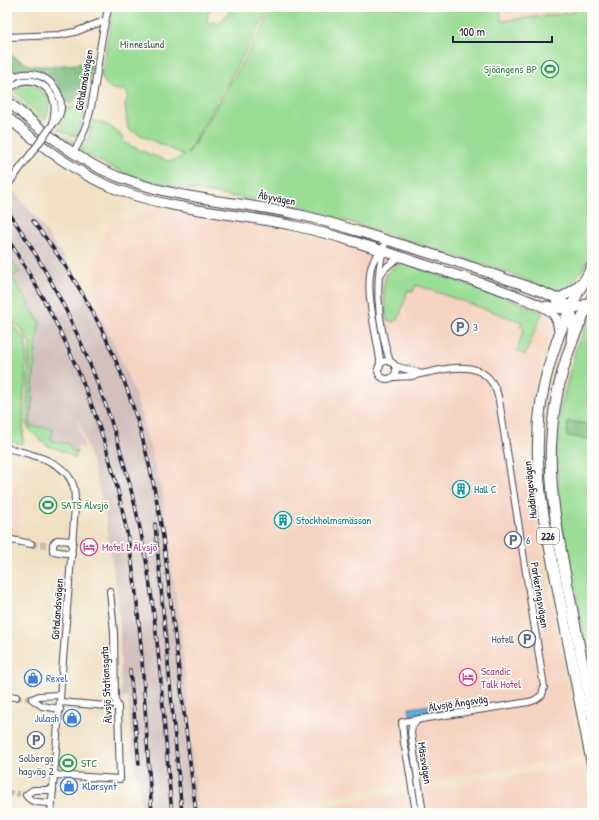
<svg xmlns="http://www.w3.org/2000/svg" width="599" height="820" font-family="'Patrick Hand',sans-serif">
<style>
.built{fill:#f5d3c1}
.industrial{fill:#d1c0bc}
.green{fill:#9add94;stroke:#5e8068}
.forest{fill:#7bbc7e;stroke:#4e6f5c}
.water{fill:#59add5;stroke:#3e6888}
.lines{fill:none;stroke-linecap:round;stroke-linejoin:round}
.street-tunnel{stroke:#c7bba8;stroke-width:6;stroke-dasharray:6 3;stroke-linecap:butt}
.street-casing{stroke:#413f4f;stroke-width:8}
.secondary-casing{stroke:#413f4f;stroke-width:11}
.primary-casing{stroke:#413f4f;stroke-width:12}
.street{stroke:#fff;stroke-width:6}
.secondary{stroke:#fff;stroke-width:9}
.primary{stroke:#fff;stroke-width:10}
.rail-casing{stroke:#22223b;stroke-width:3.5}
.rail{stroke:#fdfcf7;stroke-width:2;stroke-dasharray:6;stroke-linecap:butt}
.street-bridge-casing{stroke:#413f4f;stroke-width:8;stroke-linecap:butt}
.street-bridge{stroke:#fff;stroke-width:6}
.labels{text-anchor:middle;stroke-width:3.5;stroke-linejoin:round;paint-order:stroke}
.shield{fill:#fdfcf7;stroke:#646373;stroke-width:1}
.shield-label{font-size:10px;font-weight:bold;fill:#22223b}
.park-label{font-size:11px;fill:#465a56;stroke:#fdfcf7}
.leisure-label{font-size:11px;fill:#27864d;stroke:#fdfcf7;text-anchor:start}
.street-label{font-size:11px;fill:#22223b;stroke:#fdfcf7}
.service-label{font-size:11px;fill:#4e5e75;stroke:#fdfcf7;text-anchor:start}
.culture-label{font-size:11px;fill:#0d838f;stroke:#fdfcf7;text-anchor:start}
.hotel-label{font-size:11px;fill:#b23c85;stroke:#fdfcf7;text-anchor:start}
.shop-label{font-size:11px;fill:#366cbe;stroke:#fdfcf7;text-anchor:start}
</style>
<rect width="100%" height="100%" fill="#fdfcf7"/>
<filter id="ink" filterUnits="userSpaceOnUse"><feTurbulence type="fractalNoise" baseFrequency=".025" numOctaves="2"/><feDisplacementMap in="SourceGraphic" scale="8" xChannelSelector="R" yChannelSelector="G"/><feConvolveMatrix kernelMatrix="1 2 1 2 8 2 1 2 1" color-interpolation-filters="sRGB"/></filter>
<filter id="wash" filterUnits="userSpaceOnUse"><feTurbulence type="fractalNoise" baseFrequency=".012" numOctaves="4" result="noise"/><feDisplacementMap in="SourceGraphic" scale="16" xChannelSelector="R" yChannelSelector="G"/><feGaussianBlur stdDeviation="0.9" result="paint"/><feColorMatrix in="noise" values="0 0 0 0 0 0 0 0 0 0 0 0 0 0 0 0 0 1.4 0 .05"/><feComposite in="paint" operator="in"/></filter>
<g filter="url(#wash)">
<rect width="100%" height="100%" fill="#f0e1c3"/>
<g class="built">
<path d="M500,7H577V9L571,13L501,21Z"/>
<path d="M146,205L199,214L261,224L296,231L358,248L503,296L543,312L550,318L552,323V329L538,373L529,423V466L535,519L581,757L216,813H198L182,642L162,492L134,391L118,353L101,317L92,267L109,223L143,216Z"/>
<path d="M15,484L19,485V538L7,536V513Z"/>
<path d="M583,765L592,813H430L427,790Z"/>
<path d="M404,793L407,813H278Z"/>
</g>
<path class="industrial" d="M7,183L37,219L77,276L101,317L118,353L134,391L162,492L182,642L198,813H142L131,738L128,699L121,698L120,630L118,601L105,515L92,462L76,412L83,441L84,449L77,446V451H72L69,444L50,440L53,428L30,426L36,346L40,323L12,277L19,272L7,254Z"/>
<g class="green">
<path d="M115,7H213L211,10L209,11L207,19L209,24L214,21L218,25L233,7H271L187,154L189,153L260,33L274,7H500L501,21L571,13L577,9V7H592V255L570,287L563,291L556,292L549,290L512,274L305,208L185,189L143,179L125,173L107,165L80,151L88,138L93,120L108,125L120,134L125,143L149,154L168,161L175,160L184,155L128,129L125,105L128,95L126,90C111,90 109,90 101,76L112,16Z"/>
<path d="M30,85C48,91 53,103 45,120L15,92V89L22,86Z"/>
<path d="M84,93L86,94L88,100L77,137L75,135L72,136L58,129L64,120L66,108C78,109 78,101 84,93Z"/>
<path d="M12,94L44,123L42,126L16,103L14,100Z"/>
<path d="M56,133L75,142C67,146 61,140 54,135Z"/>
<path d="M7,254L19,272L12,277L40,323L36,346L30,426L53,428L51,440L69,444L72,451H77L75,459L67,453L48,446L43,443L30,430L26,424L30,344L20,327L7,319Z"/>
<path d="M402,263L503,296L543,312L525,355L517,351L524,329L520,327L522,322L416,285L413,292L408,290L399,318L392,322L386,319C385,298 376,271 402,263Z"/>
<path d="M592,312V425L568,421L567,435L592,440V679L560,512L556,457L557,437L561,406L577,345Z"/>
<path d="M7,323L13,326L25,339L27,353L24,393L23,444L7,441Z"/>
</g>
<g class="forest">
<path d="M7,53L31,66H52L76,64L84,62L92,56L90,79L87,86L79,93L72,104L63,102C62,97 61,91 59,86C48,70 24,66 7,74Z"/>
<path d="M568,421L592,425V440L567,436Z"/>
</g>
<path class="water" d="M451,702L452,710L410,716L409,708Z"/>
</g>
<g filter="url(#ink)">
<g class="lines">
<g class="street-tunnel">
<path d="M31,544L47,545"/>
<path d="M16,697L32,699"/>
<path d="M7,793L20,794"/>
</g>
<defs>
<g id="street">
<path d="M7,37L59,35L75,32L104,21"/>
<path d="M10,78C19,74 30,72 40,76C59,83 69,110 53,124"/>
<path d="M7,90C12,87 15,84 20,82C35,77 51,87 54,102C56,109 53,116 53,124"/>
<path d="M73,153C100,112 94,53 109,7"/>
<path d="M386,240C373,279 378,324 390,362"/>
<path d="M380,275C386,266 392,262 401,257"/>
<circle cx="387" cy="370" r="9"/>
<path d="M380,366V360C377,334 361,281 375,258C377,255 380,253 382,251"/>
<path d="M395,366L419,373"/>
<path d="M394,377C400,376 406,377 412,376C446,369 489,353 499,400L544,687L542,695L535,700L529,702L402,722L404,743L408,762L416,813"/>
<path d="M7,448C31,455 67,460 74,488C75,494 75,501 75,507L51,813"/>
<path d="M7,539L31,544"/>
<path d="M72,554L53,551V544L57,540L73,541"/>
<path d="M7,696L16,697"/>
<path d="M60,702L118,707"/>
<path d="M60,709L42,706L32,699L39,696L60,695"/>
<path d="M419,719L412,726L411,733L423,813"/>
<path d="M54,775L120,779L118,707L115,700L114,632L110,591"/>
<path d="M52,803C43,802 31,804 26,795L33,790H53"/>
</g>
<g id="secondary">
<path d="M7,82L13,76"/>
<path d="M7,101C45,132 82,166 130,181C185,200 244,202 300,215C332,222 362,233 393,242C431,254 469,265 506,279C519,283 560,297 567,306C576,316 572,329 571,340"/>
<path d="M7,117C40,145 75,173 116,189C173,211 236,213 295,226C350,238 403,258 456,275C478,282 501,289 522,298C532,302 542,305 550,311C557,316 558,324 559,332"/>
<path d="M556,299C567,296 574,290 582,282"/>
<path d="M547,306C564,310 574,311 590,302"/>
</g>
<g id="primary">
<path d="M592,267C561,320 538,379 538,442C537,467 540,493 544,518L592,764"/>
<path d="M592,298C568,343 553,395 551,446C549,494 559,541 568,588C576,630 584,671 592,713"/>
</g>
</defs>
<use href="#street" class="street-casing"/>
<use href="#secondary" class="secondary-casing"/>
<use href="#primary" class="primary-casing"/>
<use href="#street" class="street"/>
<use href="#secondary" class="secondary"/>
<use href="#primary" class="primary"/>
<defs>
<g id="rail">
<path d="M7,210C78,311 125,438 146,560C160,643 164,728 172,813"/>
<path d="M33,221C110,320 144,414 163,537L196,813"/>
<path d="M7,238C71,336 115,446 132,563C144,646 145,730 152,813"/>
<path d="M155,524L182,813"/>
<path d="M130,670L139,764"/>
</g>
</defs>
<use href="#rail" class="rail-casing"/>
<use href="#rail" class="rail"/>
<defs>
<path id="street-bridge" d="M7,186L53,124"/>
</defs>
<use href="#street-bridge" class="street-bridge-casing"/>
<use href="#street-bridge" class="street-bridge"/>
</g>
</g>
<defs>
<symbol id="stadium-ring" viewBox="-11 -11 22 22"><circle r="9.5" fill="#fdfcf7" stroke="#2e9e5b" stroke-width="1.5"/><path d="M0-5a6.5 5 0 1 0 0 10a6.5 5 0 1 0 0-10ZM-3.5-1.8h7v3.6h-7Z" fill="#2e9e5b"/></symbol>
<symbol id="parking-ring" viewBox="-11 -11 22 22"><circle r="9.5" fill="#fdfcf7" stroke="#5c6f8a" stroke-width="1.5"/><path d="M-3.5-5.5H1a3.5 3.5 0 0 1 0 7H-1V5.5H-3.5ZM-1-3.4V-.6H.8a1.4 1.4 0 0 0 0-2.8Z" fill="#5c6f8a"/></symbol>
<symbol id="building-ring" viewBox="-11 -11 22 22"><circle r="9.5" fill="#fdfcf7" stroke="#0f9aa8" stroke-width="1.5"/><path d="M-4-6H4V6H1V3H-1V6H-4ZM-2.5-4.3h1.7v1.8h-1.7ZM.8-4.3h1.7v1.8H.8ZM-2.5-1h1.7V.8h-1.7ZM.8-1h1.7V.8H.8Z" fill="#0f9aa8"/></symbol>
<symbol id="hotel-ring" viewBox="-11 -11 22 22"><circle r="9.5" fill="#fdfcf7" stroke="#d1479c" stroke-width="1.5"/><path d="M-6-4.5h1.5V1H6V5H4.5V3h-9V5H-6ZM-4 0a1.8 1.8 0 1 1 3.6 0ZM.5 0V-2.5h3Q6-2.5 6 0Z" fill="#d1479c"/></symbol>
<symbol id="shop-ring" viewBox="-11 -11 22 22"><circle r="9.5" fill="#fdfcf7" stroke="#3f7fe0" stroke-width="1.5"/><path d="M-5-2.5h2.3a2.7 3.5 0 0 1 5.4 0H5L5.5 6h-11ZM-1.5-2.5h3a1.5 2.3 0 0 0-3 0Z" fill="#3f7fe0"/></symbol>
</defs>
<g fill-rule="evenodd">
<use href="#stadium-ring" x="540" y="59" width="20" height="20"/>
<use href="#parking-ring" x="450" y="317" width="20" height="20"/>
<use href="#building-ring" x="451" y="479" width="20" height="20"/>
<use href="#stadium-ring" x="38" y="495" width="20" height="20"/>
<use href="#building-ring" x="273" y="510" width="20" height="20"/>
<use href="#parking-ring" x="503" y="530" width="20" height="20"/>
<use href="#hotel-ring" x="79" y="537" width="20" height="20"/>
<use href="#parking-ring" x="517" y="629" width="20" height="20"/>
<use href="#hotel-ring" x="458" y="667" width="20" height="20"/>
<use href="#shop-ring" x="23" y="668" width="20" height="20"/>
<use href="#shop-ring" x="62" y="708" width="20" height="20"/>
<use href="#parking-ring" x="26" y="730" width="20" height="20"/>
<use href="#stadium-ring" x="58" y="753" width="20" height="20"/>
<use href="#shop-ring" x="59" y="776" width="20" height="20"/>
</g>
<g class="labels">
<rect class="shield" x="537" y="528" width="22" height="16" rx="3"/>
<g class="shield-label">
<text x="548" y="540">226</text>
</g>
<g class="park-label">
<text x="142" y="48">Minneslund</text>
</g>
<g class="leisure-label">
<text x="537" y="73" text-anchor="end">Sjöängens BP</text>
<text x="61" y="509">SATS Älvsjö</text>
<text x="81" y="767">STC</text>
</g>
<g class="street-label">
<text transform="translate(84 80) rotate(-80)" y="4">Götalandsvägen</text>
<text transform="translate(277 198) rotate(11)" y="4">Åbyvägen</text>
<text transform="translate(530 490) rotate(-96)" y="4">Huddingevägen</text>
<text transform="translate(540 595) rotate(81)" y="4">Parkeringsvägen</text>
<text transform="translate(57 609) rotate(-86)" y="4">Götalandsvägen</text>
<text transform="translate(106 685) rotate(-93)" y="4">Älvsjö Stationsgata</text>
<text transform="translate(458 703) rotate(-9)" y="4">Älvsjö Ängsväg</text>
<text transform="translate(425 763) rotate(81)" y="4">Mässvägen</text>
</g>
<g class="service-label">
<text x="473" y="331">3</text>
<text x="526" y="544">6</text>
<text x="514" y="643" text-anchor="end">Hotell</text>
<text x="36" y="762" text-anchor="middle">Solberga<tspan x="36" dy="13">hagväg 2</tspan></text>
</g>
<g class="culture-label">
<text x="474" y="493">Hall C</text>
<text x="296" y="524">Stockholmsmässan</text>
</g>
<g class="hotel-label">
<text x="102" y="551">Motel L Älvsjö</text>
<text x="481" y="675">Scandic<tspan x="481" dy="13">Talk Hotel</tspan></text>
</g>
<g class="shop-label">
<text x="46" y="682">Rexel</text>
<text x="59" y="722" text-anchor="end">Julash</text>
<text x="82" y="790">Klarsynt</text>
</g>
</g>
<rect width="599" height="820" fill="none" stroke="#fdfcf7" stroke-width="24"/>
<path d="M453 36v6h99v-6" fill="none" stroke="#22223b" stroke-width="2"/>
<text x="459" y="36" font-size="12" fill="#22223b" stroke="#fdfcf7" stroke-width="3" paint-order="stroke">100 m</text>
</svg>
